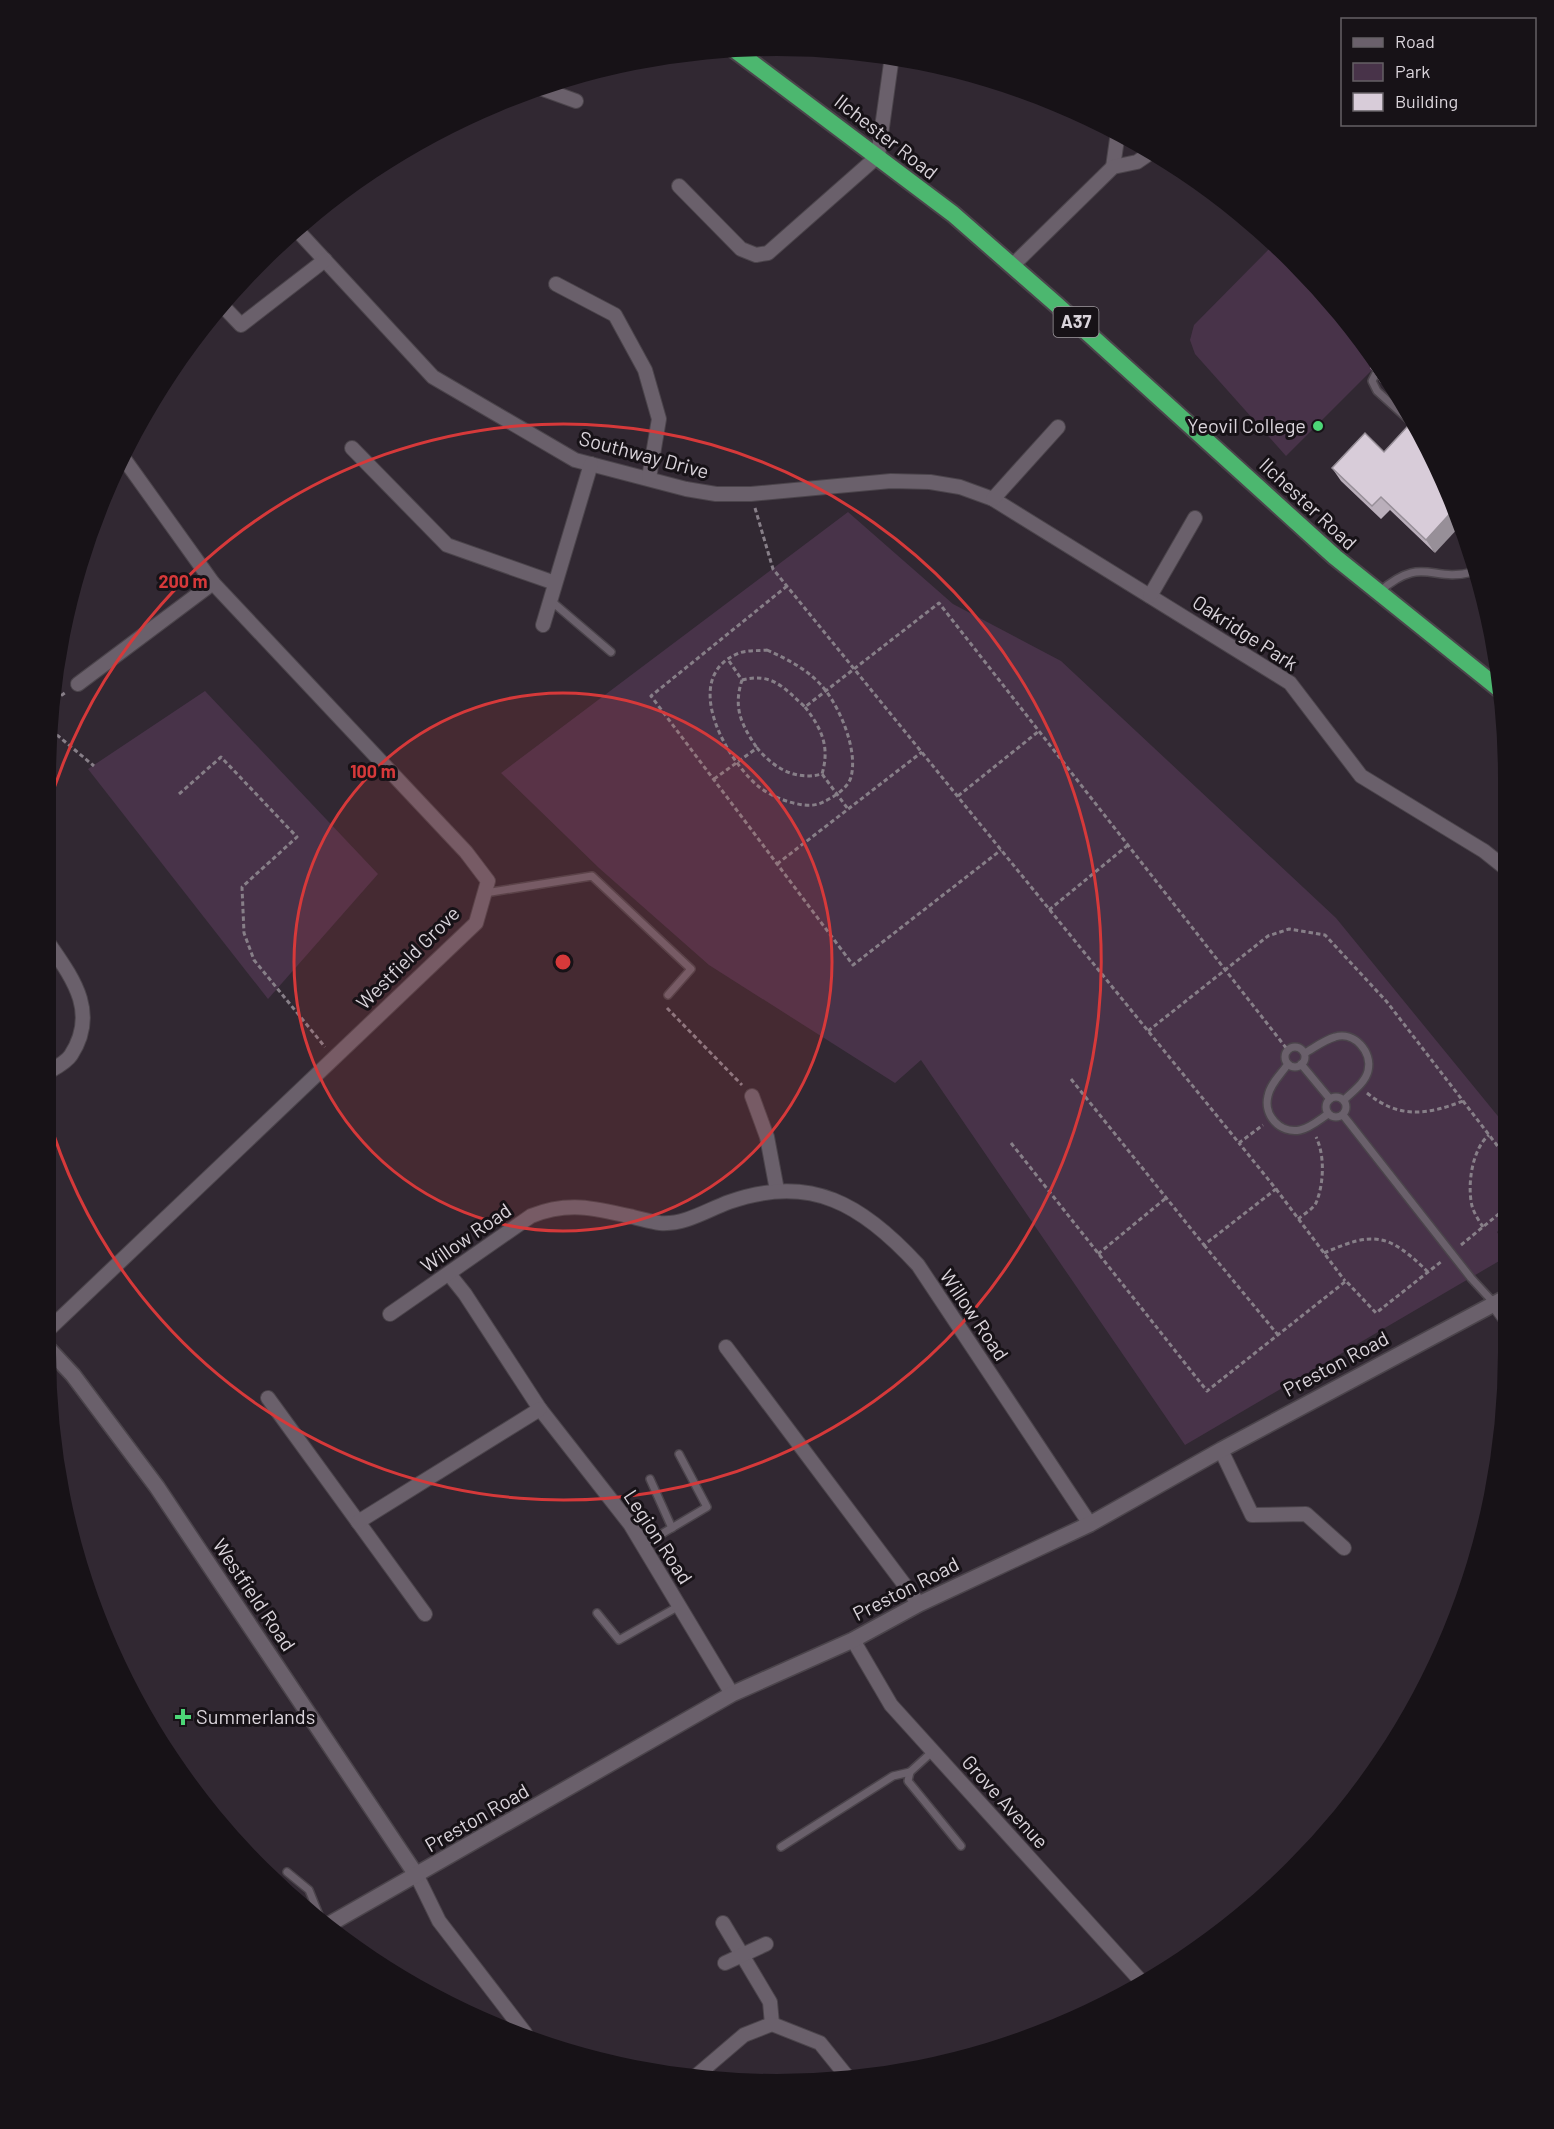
<svg xmlns="http://www.w3.org/2000/svg" width="1554" height="2129" font-family="Barlow,sans-serif">
<style>
.green{fill:#483349}
.lines{fill:none;stroke-linecap:round;stroke-linejoin:round}
.service-casing{stroke:#4b444b;stroke-width:10}
.minor-casing{stroke:#4b444b;stroke-width:16}
.tertiary-casing{stroke:#4b444b;stroke-width:18}
.trunk-casing{stroke:#4b444b;stroke-width:20}
.path{stroke:#877f88;stroke-width:3;stroke-dasharray:4.5 3;stroke-linecap:butt}
.service{stroke:#6a606b;stroke-width:7}
.minor{stroke:#6a606b;stroke-width:14}
.tertiary{stroke:#6a606b;stroke-width:15}
.trunk{stroke:#4cb76f;stroke-width:16}
.wall{fill:#baafbb}
.shaded-wall{fill:#978f98}
.building{fill:#d8ccd9;stroke:#978f98;stroke-width:1.5}
.ring{fill:none;stroke:#d6393a;stroke-width:3}
.poi-dot{fill:#4cd677;stroke:#171217;stroke-width:2}
.labels{text-anchor:middle;stroke-width:6;stroke-linejoin:round;paint-order:stroke}
.shield{fill:#171217;stroke:#a09aa0;stroke-width:1.5}
.shield-label{font-size:18px;font-weight:bold;fill:#dad4db}
.street-label{font-size:20px;fill:#dad4db;stroke:#171217}
.poi-label{font-size:20px;fill:#dad4db;stroke:#171217;text-anchor:end}
.centre{fill:#d6393a;stroke:#171217;stroke-width:3}
.ring-label{font-size:18px;text-anchor:middle;font-weight:bold;fill:#d6393a;stroke:#171217;stroke-width:6;stroke-linejoin:round;paint-order:stroke}
</style>
<rect width="100%" height="100%" fill="#312832"/>
<g class="green">
<path d="M1275,243L1358,331L1377,365L1286,456L1195,354L1190,340L1194,325Z"/>
<path d="M848,512L953,604L1061,661L1336,918L1506,1126V1224L1497,1232L1506,1246V1257L1185,1445L921,1060L895,1083L709,965L599,868L501,773Z"/>
<path d="M205,691L378,874L268,999L88,769Z"/>
</g>
<g class="lines">
<defs>
<g id="service">
<path d="M1378,369L1372,381L1377,391L1410,421"/>
<path d="M1379,592C1423,554 1430,583 1473,572"/>
<path d="M550,600L611,652"/>
<path d="M485,893L592,876L691,969L668,995"/>
<circle cx="1295" cy="1057" r="10"/>
<path d="M1305,1053C1314,1048 1324,1040 1335,1037C1354,1031 1373,1052 1368,1071C1365,1083 1352,1092 1344,1100"/>
<path d="M1288,1064C1281,1074 1270,1084 1268,1096C1263,1115 1280,1134 1300,1130C1310,1128 1319,1120 1328,1114"/>
<path d="M1301,1064L1330,1099"/>
<circle cx="1336" cy="1107" r="10"/>
<path d="M1343,1115L1471,1278L1494,1303"/>
<path d="M650,1479L672,1528"/>
<path d="M643,1545L707,1507L679,1454"/>
<path d="M597,1613L619,1640L679,1606"/>
<path d="M933,1751L910,1772L908,1781L961,1846"/>
<path d="M781,1847L893,1776L910,1772"/>
<path d="M287,1872L309,1890L321,1920"/>
</g>
<g id="minor">
<path d="M540,88L576,101"/>
<path d="M1113,167L1118,132"/>
<path d="M679,186L741,249L756,255L768,253L878,156L892,56"/>
<path d="M296,229L433,377L575,460L686,489L716,494H751L891,481L930,482L960,487L993,499L1290,683L1361,776L1484,851L1504,867"/>
<path d="M1013,265L1113,167L1137,162L1153,151"/>
<path d="M556,284L615,315L645,370L659,419L649,478"/>
<path d="M220,303L241,325L325,260"/>
<path d="M352,448L447,545L555,583"/>
<path d="M993,499L1058,427"/>
<path d="M1150,596L1195,518"/>
<path d="M543,625L591,464"/>
<path d="M78,684L213,583"/>
<path d="M45,1074C53,1069 66,1063 71,1055C100,1010 70,975 45,938"/>
<path d="M752,1096L767,1137L777,1190"/>
<path d="M449,1274L465,1294L540,1409L630,1524L732,1694"/>
<path d="M1494,1303L1507,1321"/>
<path d="M390,1314L531,1216C568,1201 595,1208 633,1217C642,1219 651,1222 660,1223C685,1225 707,1210 729,1202C811,1173 863,1205 918,1265L1090,1524"/>
<path d="M45,1333L476,923L488,881L466,852L213,583L122,456"/>
<path d="M726,1347L919,1604"/>
<path d="M268,1398L425,1614"/>
<path d="M1221,1450L1252,1515L1306,1514L1344,1548"/>
<path d="M358,1522L540,1409"/>
<path d="M853,1640L891,1705L1140,1980"/>
<path d="M417,1876L439,1921L525,2033"/>
<path d="M723,1923L770,2002L772,2024"/>
<path d="M725,1963L766,1944"/>
<path d="M696,2076L744,2035L772,2024L820,2043L849,2079"/>
</g>
<g id="tertiary">
<path d="M45,1345L73,1375L157,1487L417,1876"/>
<path d="M328,1925L732,1694L853,1640L919,1604L1090,1524L1221,1450L1507,1297"/>
</g>
<path id="trunk" d="M731,47L953,214L1057,305L1335,557L1503,692"/>
</defs>
<use href="#service" class="service-casing"/>
<use href="#minor" class="minor-casing"/>
<use href="#tertiary" class="tertiary-casing"/>
<use href="#trunk" class="trunk-casing"/>
<g class="path">
<path d="M755,508L773,569L1239,1143L1263,1125"/>
<path d="M787,586L651,696L853,965L1001,850"/>
<path d="M767,650C789,660 811,671 826,691C841,711 858,751 851,777C849,786 837,795 829,799C820,804 815,806 804,805C788,803 770,796 758,786C726,759 679,677 739,653C747,650 759,651 767,650Z"/>
<path d="M729,661L742,680C733,708 741,724 757,748"/>
<path d="M742,680C772,672 784,688 805,707L939,603L1287,1049"/>
<path d="M55,700L66,692"/>
<path d="M805,707C822,729 830,747 822,774"/>
<path d="M51,730L94,766"/>
<path d="M714,779L757,748C774,768 795,781 822,774L848,809"/>
<path d="M179,794L221,757L297,837L242,887L244,933L254,960L325,1047"/>
<path d="M958,796L1039,731"/>
<path d="M777,864L922,752"/>
<path d="M1049,910L1128,845"/>
<path d="M667,1008L742,1085"/>
<path d="M1148,1031L1268,936L1289,929L1325,935L1387,1002L1506,1157"/>
<path d="M1071,1079L1204,1245L1276,1189L1239,1143"/>
<path d="M1367,1093C1399,1119 1427,1115 1463,1101"/>
<path d="M1011,1143L1207,1391L1346,1281L1376,1313L1442,1261"/>
<path d="M1276,1189L1345,1281"/>
<path d="M1298,1219C1304,1214 1313,1209 1316,1203C1324,1184 1325,1155 1316,1137"/>
<path d="M1483,1227C1479,1221 1474,1213 1472,1206C1467,1185 1472,1149 1489,1135"/>
<path d="M1204,1245L1278,1335"/>
<path d="M1461,1245L1506,1208"/>
<path d="M1324,1253C1374,1231 1388,1233 1428,1272"/>
<path d="M1098,1254L1166,1198"/>
</g>
<use href="#service" class="service"/>
<use href="#minor" class="minor"/>
<use href="#tertiary" class="tertiary"/>
<use href="#trunk" class="trunk"/>
</g>
<g class="wall">
<path d="M1376,363L1395,397L1380,382L1371,368Z"/>
<path d="M1365,433L1435,553L1390,510L1381,519L1341,481L1332,468Z"/>
</g>
<path class="shaded-wall" d="M1456,507L1461,525L1435,553L1426,540Z"/>
<g class="building">
<path d="M1376,363L1390,387L1371,368Z"/>
<path d="M1407,427L1419,438L1453,497L1456,507L1426,540L1381,497L1372,506L1332,468L1365,433L1384,452Z"/>
</g>
<circle cx="563" cy="962" r="269" fill="#d6393a" fill-opacity=".12"/>
<g class="ring">
<circle cx="563" cy="962" r="269"/>
<path d="M46 814A538 538 0 1 1 46 1110"/>
</g>
<g class="poi-dot">
<circle cx="1318" cy="426" r="6"/>
<path d="M180 1708h6v6h6v6h-6v6h-6v-6h-6v-6h6z"/>
</g>
<g class="labels">
<rect class="shield" x="1053.5" y="307" width="45" height="30" rx="4.5"/>
<g class="shield-label">
<text x="1076" y="328">A37</text>
</g>
<g class="street-label">
<text transform="translate(886 137) rotate(38)" y="7">Ilchester Road</text>
<text transform="translate(644 455) rotate(15)" y="7">Southway Drive</text>
<text transform="translate(1308 504) rotate(43)" y="7">Ilchester Road</text>
<text transform="translate(1245 633) rotate(33)" y="7">Oakridge Park</text>
<text transform="translate(408 958) rotate(-45)" y="7">Westfield Grove</text>
<text transform="translate(466 1238) rotate(-35)" y="7">Willow Road</text>
<text transform="translate(974 1315) rotate(56)" y="7">Willow Road</text>
<text transform="translate(1336 1364) rotate(-28)" y="7">Preston Road</text>
<text transform="translate(658 1537) rotate(57)" y="7">Legion Road</text>
<text transform="translate(906 1589) rotate(-27)" y="7">Preston Road</text>
<text transform="translate(254 1595) rotate(56)" y="7">Westfield Road</text>
<text transform="translate(1005 1802) rotate(48)" y="7">Grove Avenue</text>
<text transform="translate(477 1818) rotate(-30)" y="7">Preston Road</text>
</g>
<g class="poi-label">
<text x="1306" y="433">Yeovil College</text>
<text x="196" y="1724" text-anchor="start">Summerlands</text>
</g>
</g>
<path d="M0 0H1554V2129H0ZM777 56H777A721 721 0 0 1 1498 777V1353A721 721 0 0 1 777 2074H777A721 721 0 0 1 56 1353V777A721 721 0 0 1 777 56Z" fill="#171217" fill-rule="evenodd"/>
<circle cx="563" cy="962" r="9" class="centre"/>
<g class="ring-label">
<text x="183" y="588">200 m</text>
<text x="373" y="778">100 m</text>
</g>
<rect x="1341" y="18" width="195" height="108" fill="#171217" stroke="#656065" stroke-width="1.5"/>
<rect x="1353" y="38" width="30" height="9" fill="#6a606b" stroke="#656065" stroke-width="1.5"/>
<text x="1395" y="48" font-size="18" fill="#dad4db">Road</text>
<rect x="1353" y="63" width="30" height="18" fill="#483349" stroke="#656065" stroke-width="1.5"/>
<text x="1395" y="78" font-size="18" fill="#dad4db">Park</text>
<rect x="1353" y="93" width="30" height="18" fill="#d8ccd9" stroke="#656065" stroke-width="1.5"/>
<text x="1395" y="108" font-size="18" fill="#dad4db">Building</text>
</svg>
